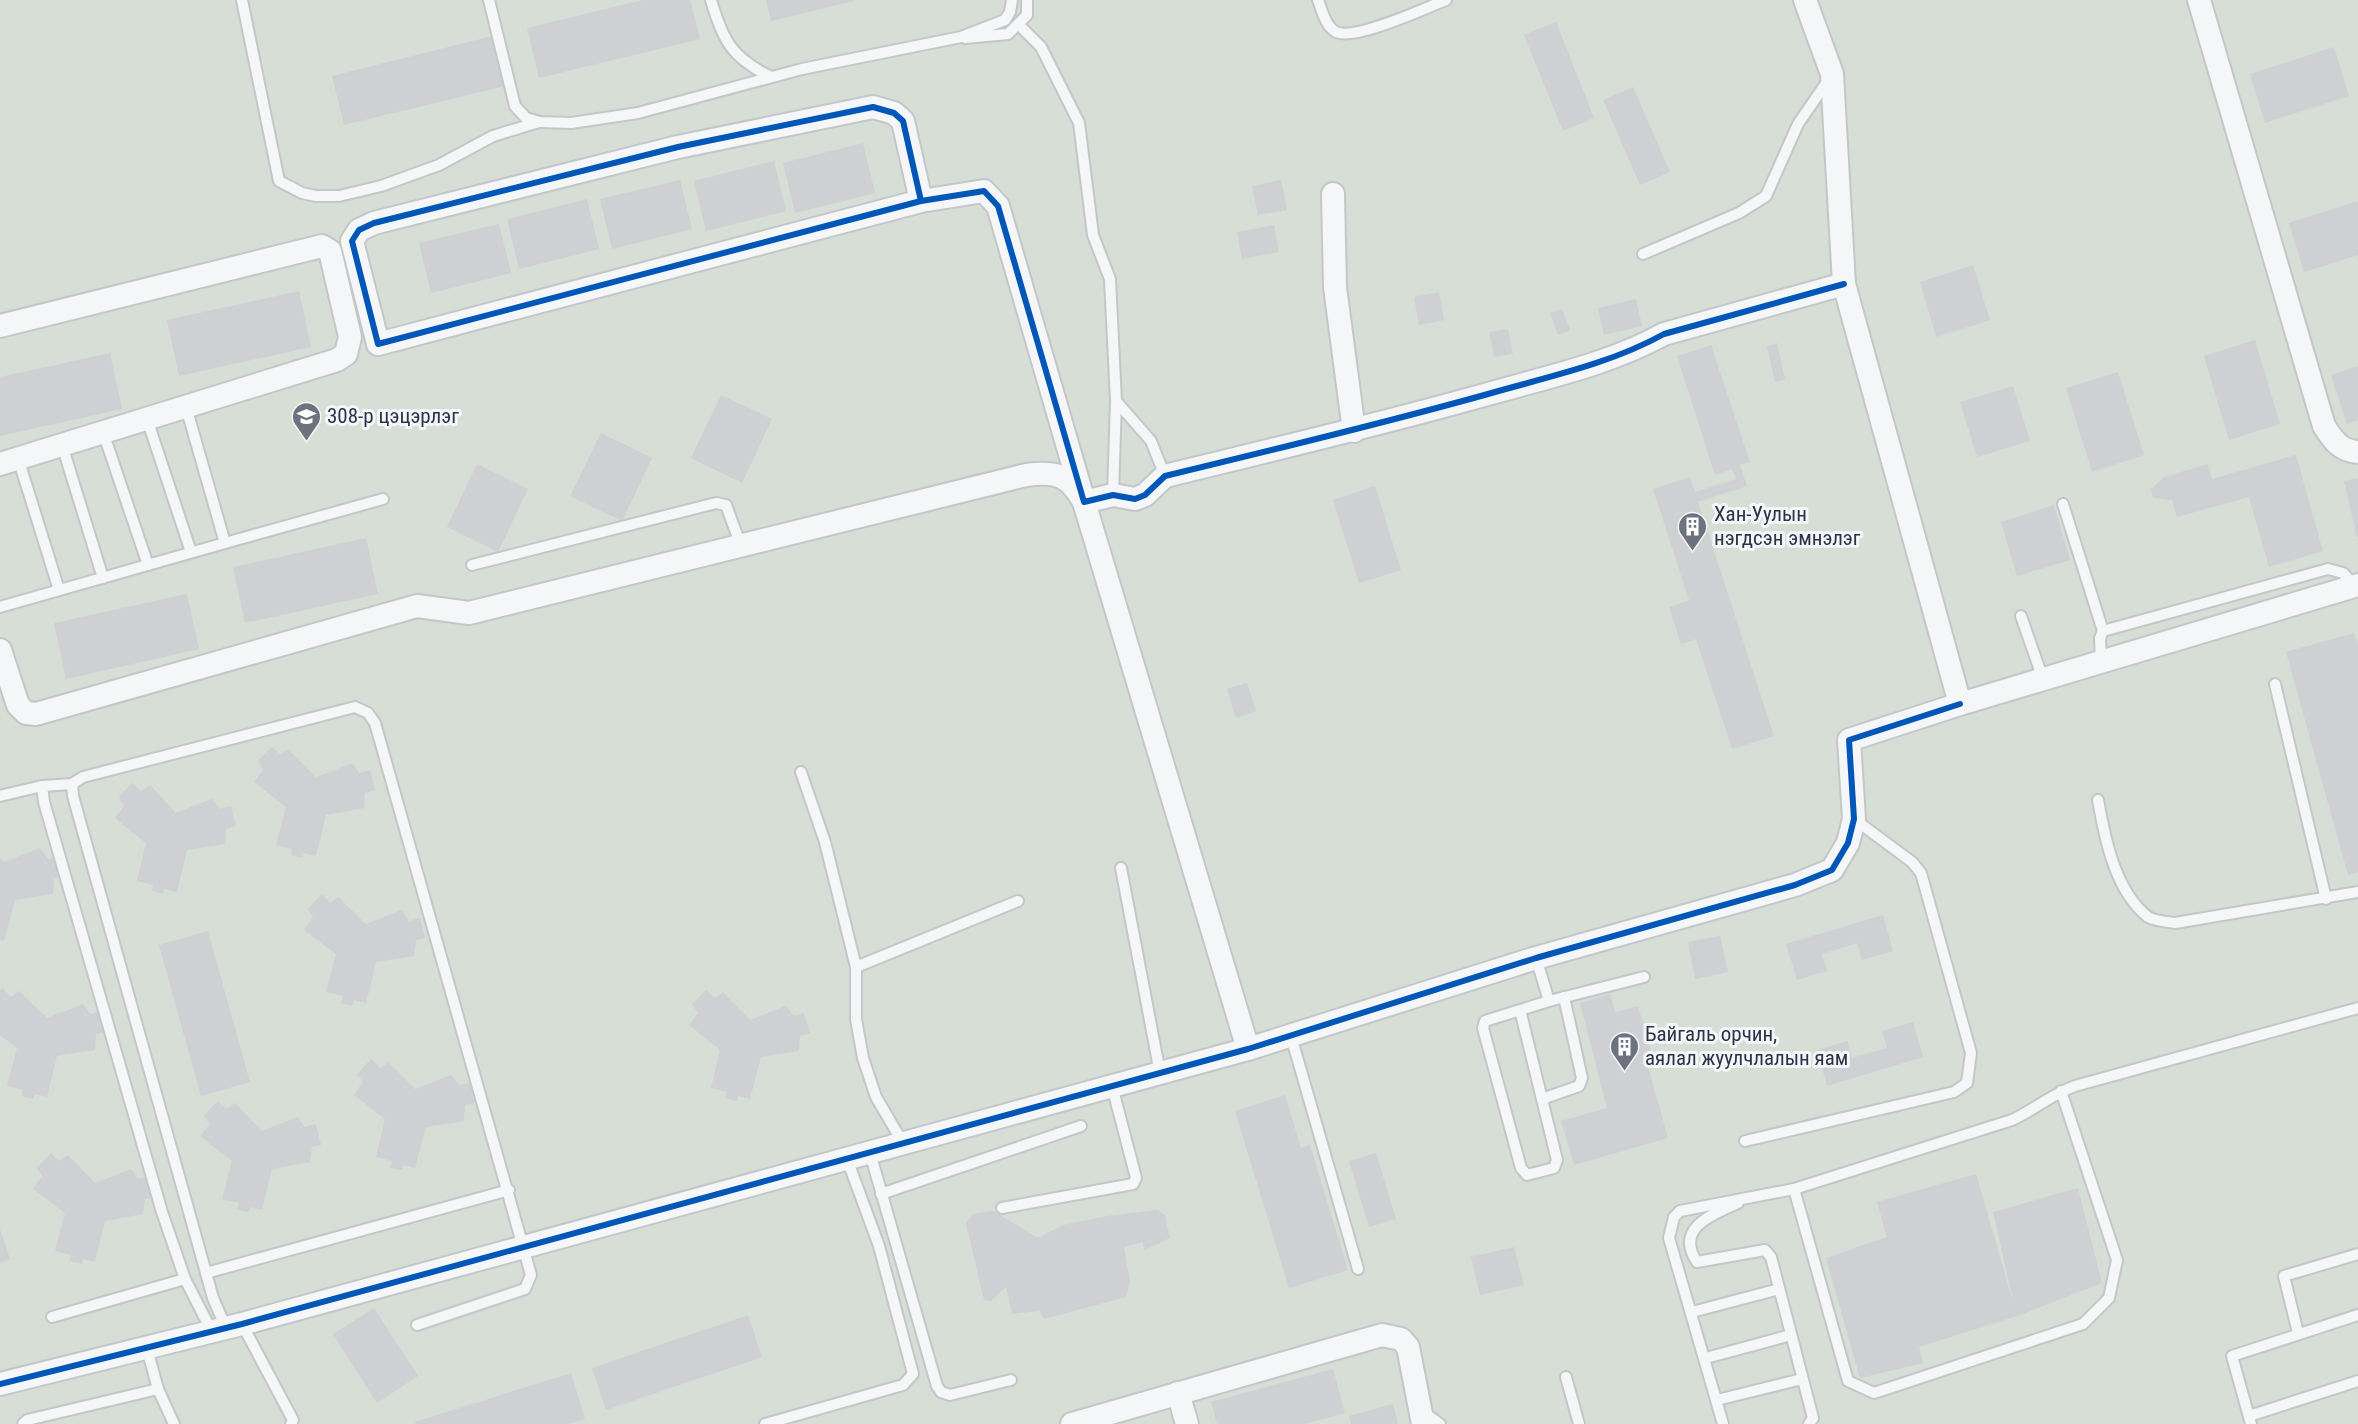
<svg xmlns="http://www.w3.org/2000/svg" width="2358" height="1424" font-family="'Roboto Condensed',sans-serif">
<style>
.green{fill:#d6ded6}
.building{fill:#ced0d3}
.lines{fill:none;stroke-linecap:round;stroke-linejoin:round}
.service-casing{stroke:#c4c6c8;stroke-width:14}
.minor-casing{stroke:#c4c6c8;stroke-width:26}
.service{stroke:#f5f6f7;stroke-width:10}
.minor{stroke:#f5f6f7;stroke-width:22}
.cycleway-casing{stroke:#f4f6f9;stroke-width:10}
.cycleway{stroke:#0057b8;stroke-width:6}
.labels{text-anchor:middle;stroke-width:6;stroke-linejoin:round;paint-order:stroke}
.poi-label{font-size:21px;fill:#2b3445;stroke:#f4f6f9;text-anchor:start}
</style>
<rect width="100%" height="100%" fill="#e6e8ea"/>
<rect class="green" x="0" y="0" width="2358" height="1424"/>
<g class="building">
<path d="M643,0H690L700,39L539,78L527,28Z"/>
<path d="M766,0H854V1L771,21Z"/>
<path d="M1556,22L1594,118L1563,131L1524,35Z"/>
<path d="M493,36L505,86L344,125L332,76Z"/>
<path d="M2334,47L2349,96L2265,123L2250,74Z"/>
<path d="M1633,87L1670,172L1640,185L1603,100Z"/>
<path d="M863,143L875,193L795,213L783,163Z"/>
<path d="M774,161L786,211L706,231L694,181Z"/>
<path d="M680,180L692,229L612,249L600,199Z"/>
<path d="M1281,180L1287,210L1258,215L1252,186Z"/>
<path d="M587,199L599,249L519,269L507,219Z"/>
<path d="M2358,201V255L2304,272L2289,223Z"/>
<path d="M499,224L511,273L431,293L419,243Z"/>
<path d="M1274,225L1279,252L1242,259L1237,232Z"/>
<path d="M1973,265L1990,320L1936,337L1920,282Z"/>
<path d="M299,291L311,347L179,376L167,320Z"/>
<path d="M1439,292L1444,320L1419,325L1414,297Z"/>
<path d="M1636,299L1642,326L1604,335L1598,308Z"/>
<path d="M1562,309L1570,330L1558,335L1550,313Z"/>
<path d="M1508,329L1513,354L1494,357L1489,332Z"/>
<path d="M2255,340L2280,424L2229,440L2204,356Z"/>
<path d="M1777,343L1785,380L1775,382L1767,346Z"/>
<path d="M1711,345L1750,462L1740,465L1747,486L1698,502L1774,736L1732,749L1696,639L1681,644L1669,607L1689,600L1653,489L1690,477L1695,492L1736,479L1732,469L1715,475L1677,356Z"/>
<path d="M110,353L122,409L0,436V377Z"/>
<path d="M2358,366V420L2347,424L2331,375Z"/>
<path d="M2118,372L2144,455L2092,472L2066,388Z"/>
<path d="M2013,386L2030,441L1977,457L1960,402Z"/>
<path d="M721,395L772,419L742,483L691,458Z"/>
<path d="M601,433L652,458L622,521L570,496Z"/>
<path d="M2296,455L2323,551L2269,567L2249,497L2177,517L2172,500L2153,498L2151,489L2164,477L2208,464L2212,479Z"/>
<path d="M477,464L528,489L498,552L447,527Z"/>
<path d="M2358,478V537H2357L2344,481Z"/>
<path d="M1375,486L1401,570L1359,583L1333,500Z"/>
<path d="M2054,505L2070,560L2017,576L2001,522Z"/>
<path d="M366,538L378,594L245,623L233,567Z"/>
<path d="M187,594L199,649L66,679L54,623Z"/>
<path d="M2354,633L2358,645V872L2348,875L2286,652Z"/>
<path d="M1247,683L1256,711L1236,718L1227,689Z"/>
<path d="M272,747L280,755L288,749L316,777L352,763L359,773L370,770L375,790L365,793L364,808L326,815L316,856L304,853L302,858L291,855L292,849L276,845L286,807L254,782L263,770L258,761Z"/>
<path d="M132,783L141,791L150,785L176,813L212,799L220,809L231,806L236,826L226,829L225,844L187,850L177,892L164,889L163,894L152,891L153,885L137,881L146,843L115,818L124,806L119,797Z"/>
<path d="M40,848L48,859L59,856L64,876L54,878L53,894L15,900L4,941L0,940V858L4,862Z"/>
<path d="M322,894L330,903L338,897L366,924L402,910L409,921L420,918L425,938L416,940L414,956L376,962L366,1003L354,1000L352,1006L341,1003L343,996L326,992L336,954L304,930L313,917L308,909Z"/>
<path d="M1883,915L1893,951L1862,960L1857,943L1822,954L1827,971L1797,980L1786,944Z"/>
<path d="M208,931L250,1082L201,1096L159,945Z"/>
<path d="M1720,936L1728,972L1695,979L1688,942Z"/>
<path d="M2,988L11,997L19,991L47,1018L83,1004L90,1014L101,1012L106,1032L96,1034L95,1050L57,1056L47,1097L35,1094L33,1099L22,1096L23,1090L7,1086L17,1048L0,1035V991Z"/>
<path d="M706,990L715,998L723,992L750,1020L786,1006L794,1016L804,1013L810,1033L800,1036L799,1051L761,1057L750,1099L738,1096L737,1101L725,1098L727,1092L711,1088L720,1050L689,1025L698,1013L692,1004Z"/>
<path d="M1610,994L1615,1012L1638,1006L1652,1054L1645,1056L1668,1138L1574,1165L1561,1121L1607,1108L1580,1003Z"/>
<path d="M1913,1022L1923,1057L1827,1086L1817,1050L1847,1041L1852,1058L1887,1048L1882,1031Z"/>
<path d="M371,1059L380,1068L388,1062L415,1089L451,1075L459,1085L470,1083L475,1103L465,1105L464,1121L426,1127L415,1168L403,1165L402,1170L390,1168L392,1161L376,1157L385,1119L354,1095L363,1082L357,1074Z"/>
<path d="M1285,1095L1301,1148L1310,1145L1348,1270L1289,1288L1235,1111Z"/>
<path d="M218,1101L226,1109L235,1103L262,1131L298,1117L305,1127L316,1124L321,1145L312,1147L310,1162L272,1169L262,1210L250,1207L248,1212L237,1209L239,1203L222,1199L232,1161L200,1136L210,1124L204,1115Z"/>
<path d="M51,1153L59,1161L68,1155L95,1183L131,1169L138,1179L149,1177L154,1197L145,1199L143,1214L105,1221L95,1262L83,1259L82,1264L70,1261L71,1255L55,1251L65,1213L33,1189L42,1176L37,1168Z"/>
<path d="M1376,1153L1396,1219L1369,1227L1349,1161Z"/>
<path d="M1976,1174L2014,1305L1993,1212L2078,1188L2102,1283L2017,1316L1919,1347L1923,1363L1860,1378L1826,1258L1887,1237L1877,1202Z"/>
<path d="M1157,1210L1165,1215L1170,1238L1144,1250L1143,1242L1124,1247L1130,1281L1126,1297L1044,1319L1040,1311L1012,1314L1006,1287L991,1301L984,1300L966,1223L973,1214L993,1211L1038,1238L1063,1225L1107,1216Z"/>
<path d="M0,1229L10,1259L0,1263Z"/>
<path d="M1514,1247L1524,1285L1480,1295L1471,1257Z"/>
<path d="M374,1308L418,1376L377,1403L333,1334Z"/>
<path d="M748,1315L762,1357L606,1410L592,1368Z"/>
<path d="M1333,1369L1345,1413L1304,1424H1217L1211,1402Z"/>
<path d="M571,1373L585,1419L568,1424H416L415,1422Z"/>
<path d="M1393,1404L1398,1424H1351L1349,1416Z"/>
</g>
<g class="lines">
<defs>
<g id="service">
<path d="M242,0L279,181L302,193L316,196H339L381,186L439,165L493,136L539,122"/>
<path d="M489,0L515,106L526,118L540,122L571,123L638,113L802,69L961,37L1005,20L1010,12L1012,0"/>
<path d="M711,0C723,41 732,58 771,77"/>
<path d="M1318,0C1322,10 1325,26 1336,32C1355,41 1425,8 1446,0"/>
<path d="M1019,25L1041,47L1079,123L1093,235L1110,279L1116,401L1151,441L1165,476"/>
<path d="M965,38L1008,34L1027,15V0"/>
<path d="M1643,254L1739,213L1766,196L1798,124L1829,79"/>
<path d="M147,419L191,552"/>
<path d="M103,432L148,565"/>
<path d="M62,445L103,578"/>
<path d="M18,458L59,590"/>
<path d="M1113,495L1116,401"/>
<path d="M2063,504L2103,631"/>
<path d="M225,543L383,499"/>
<path d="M472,565L716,503L726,505L741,546"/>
<path d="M0,607L225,543L186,407"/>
<path d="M2021,616L2043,679"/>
<path d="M2101,662L2100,638L2103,631L2328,569L2343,573L2355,586"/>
<path d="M2275,684L2326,899"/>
<path d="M801,772L825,842L856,967V1019L863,1058L876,1097L903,1143"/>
<path d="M72,784L73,796L213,1298L226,1328"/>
<path d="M42,786L44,802L162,1212L185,1279L212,1332"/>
<path d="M0,796L42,786L72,784L83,777L355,707L368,713L375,723L531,1275L525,1289L417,1325"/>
<path d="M2098,800C2105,839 2115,891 2148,917C2155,921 2167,922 2175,923L2358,892"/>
<path d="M1121,868L1160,1073"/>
<path d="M1536,958L1549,1001"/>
<path d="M856,967L1018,901"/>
<path d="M1520,1010L1557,1160L1554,1168L1527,1175L1521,1168L1483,1028L1485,1021L1549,1001L1644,977"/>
<path d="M1291,1036L1358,1269"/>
<path d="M1542,1099L1579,1086L1582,1078L1564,997"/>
<path d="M1745,1141L1954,1092L1967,1083L1971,1053L1921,873L1912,862L1854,819"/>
<path d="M870,1153L937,1386L941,1392L950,1395L1011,1380"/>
<path d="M1794,1189L1848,1381L1874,1393L2083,1324L2109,1298L2117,1260L2061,1091"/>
<path d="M881,1194L1081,1126"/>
<path d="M1738,1203C1713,1214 1674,1228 1697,1262L1765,1250L1771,1257L1813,1418L1809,1424"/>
<path d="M1002,1208L1133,1184L1136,1178L1112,1086"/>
<path d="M206,1273L509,1190"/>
<path d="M1692,1312L1779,1289"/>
<path d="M52,1317L185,1279"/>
<path d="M242,1324L293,1420L291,1424"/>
<path d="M2298,1333L2284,1276L2358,1254"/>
<path d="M147,1349L158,1389L174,1424"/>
<path d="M1706,1358L1791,1335"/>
<path d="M1566,1377L1579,1424"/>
<path d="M1717,1400L1802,1379"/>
<path d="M1422,1411L1440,1424"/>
<path d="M2249,1416L2358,1381"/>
<path d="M23,1424L27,1420L158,1389"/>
<path d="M765,1424L903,1385L913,1374L879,1246L847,1159"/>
<path d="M1723,1424L1669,1238L1674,1217L1680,1211L1794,1189L2012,1120C2034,1110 2052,1094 2075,1086L2358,1008"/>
<path d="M2251,1424L2232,1356L2358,1315"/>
</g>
<g id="minor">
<path d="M1805,0L1832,74L1844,284L1960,704L2358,585"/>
<path d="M2199,0L2324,426C2333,440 2340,451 2358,452"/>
<path d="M1333,194L1335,287L1354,431"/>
<path d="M921,201L903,121L894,113L873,107L678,147L374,223L359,230L352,241L378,344L921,201L984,191L998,206L1084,502L1113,495L1135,499L1145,495L1165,476C1273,450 1381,424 1488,394C1547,377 1610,364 1664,334L1844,284"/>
<path d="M0,326L322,246L330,251L350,337L346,354L337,360L0,464"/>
<path d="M0,650L18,705L26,713L36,714L417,606L469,613L1026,475C1057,471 1069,475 1084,502L1248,1049"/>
<path d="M0,1384L242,1324L1248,1049L1536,958L1795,885L1832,870L1848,843L1854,819L1849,740L1960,704"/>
<path d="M1178,1393L1187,1424"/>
<path d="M1072,1424L1382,1335L1401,1339L1408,1347L1423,1424"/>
</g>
</defs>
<use href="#service" class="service-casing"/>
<use href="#minor" class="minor-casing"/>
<use href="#service" class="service"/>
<use href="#minor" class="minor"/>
<defs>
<g id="cycleway">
<path d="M921,201L903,121L894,113L873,107L678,147L374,223L359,230L352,241L378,344L921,201L984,191L998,206L1084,502L1113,495L1135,499L1145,495L1165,476C1273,450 1381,424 1488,394C1547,377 1610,364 1664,334L1844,284"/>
<path d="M0,1384L242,1324L1248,1049L1536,958L1795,885L1832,870L1848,843L1854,819L1849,740L1960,704"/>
</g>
</defs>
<use href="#cycleway" class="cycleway-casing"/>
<use href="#cycleway" class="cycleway"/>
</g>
<defs>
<symbol id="school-pin" viewBox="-11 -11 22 30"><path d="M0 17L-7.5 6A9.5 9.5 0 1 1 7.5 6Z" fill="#6c737f" stroke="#f4f6f9"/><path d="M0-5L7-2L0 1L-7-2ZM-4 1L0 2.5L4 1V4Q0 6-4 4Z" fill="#fff"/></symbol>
<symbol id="building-pin" viewBox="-11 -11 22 30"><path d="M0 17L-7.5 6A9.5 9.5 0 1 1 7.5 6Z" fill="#6c737f" stroke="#f4f6f9"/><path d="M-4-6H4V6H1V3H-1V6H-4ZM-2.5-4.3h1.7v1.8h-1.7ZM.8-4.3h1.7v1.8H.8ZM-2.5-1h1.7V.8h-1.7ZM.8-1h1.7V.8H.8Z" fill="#fff"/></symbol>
</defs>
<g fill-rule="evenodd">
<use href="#school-pin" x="290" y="400" width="33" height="45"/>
<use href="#building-pin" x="1676" y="510" width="33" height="45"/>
<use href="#building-pin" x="1608" y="1030" width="33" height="45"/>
</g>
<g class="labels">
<g class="poi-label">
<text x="327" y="423">308-р цэцэрлэг</text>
<text x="1714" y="521">Хан-Уулын<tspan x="1714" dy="24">нэгдсэн эмнэлэг</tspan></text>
<text x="1645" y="1041">Байгаль орчин,<tspan x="1645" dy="24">аялал жуулчлалын яам</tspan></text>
</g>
</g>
</svg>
